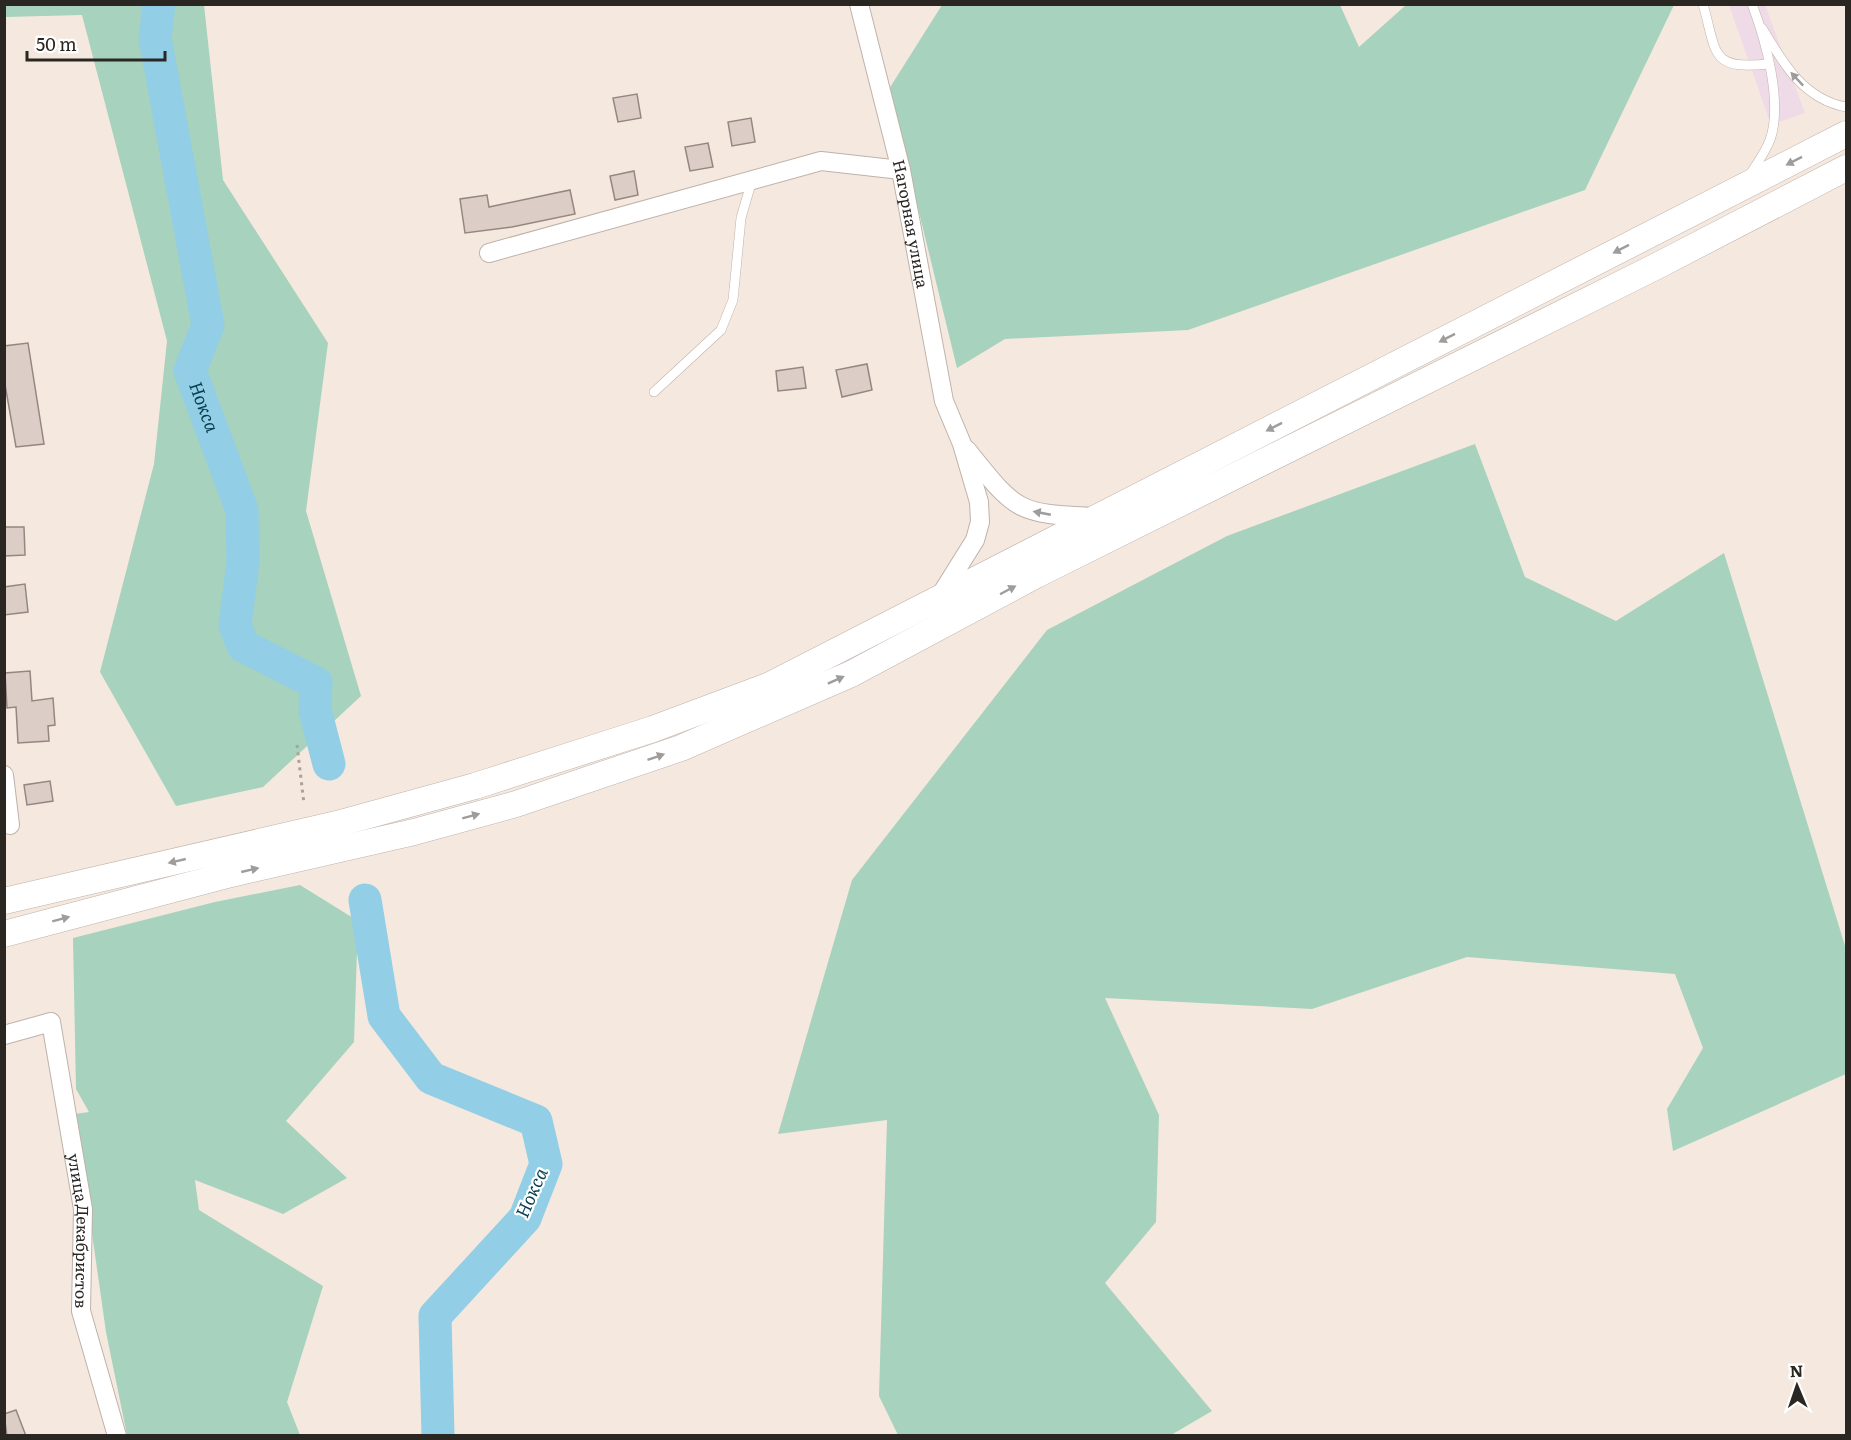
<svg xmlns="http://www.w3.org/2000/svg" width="1851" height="1440" font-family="Literata,serif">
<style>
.commercial{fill:#efdae8}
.green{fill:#a7d2bd}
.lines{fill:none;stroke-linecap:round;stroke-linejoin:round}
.river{stroke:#92cee6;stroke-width:33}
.building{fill:#dccec7;stroke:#948780;stroke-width:1.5}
.lane-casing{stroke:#bfb2aa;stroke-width:10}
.street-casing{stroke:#bfb2aa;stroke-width:20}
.secondary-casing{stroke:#bfb2aa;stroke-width:27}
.path{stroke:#aba29b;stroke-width:3;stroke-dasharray:3 4.5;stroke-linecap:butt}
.lane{stroke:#fff;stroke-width:9}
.street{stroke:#fff;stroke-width:18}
.secondary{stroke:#fff;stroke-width:26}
.oneway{fill:#9f9d9c}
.labels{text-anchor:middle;stroke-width:4.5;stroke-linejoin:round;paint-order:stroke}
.street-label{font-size:16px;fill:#2a2622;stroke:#fff}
.water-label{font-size:18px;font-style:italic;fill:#073d4e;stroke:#fff}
</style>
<rect width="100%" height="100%" fill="#f5e8df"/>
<path class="commercial" d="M1729,5H1765L1805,113L1771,125Z"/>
<g class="green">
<path d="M4,5H204L223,180L328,343L306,511L361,696L263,787L176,806L100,672L154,464L167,341L82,15L5,17Z"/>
<path d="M942,5H1340L1359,47L1406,5H1674L1585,190L1188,330L1005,339L957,368L889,89Z"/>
<path d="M1475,444L1525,577L1616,621L1724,553L1846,949V1074L1673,1151L1667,1109L1703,1048L1675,974L1467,957L1312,1009L1105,998L1159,1115L1156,1222L1105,1283L1212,1411L1171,1435H898L879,1396L887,1120L778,1134L852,880L1047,630L1227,536Z"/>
<path d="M300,885L358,921L354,1042L286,1121L347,1178L283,1214L195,1180L199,1210L323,1286L287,1402L300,1435H127L106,1332L75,1114L89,1112L76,1089L73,938L215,902Z"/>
</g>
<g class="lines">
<g class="river">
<path id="s1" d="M159,4L155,38L208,325L190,371L242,510L243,562L235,625L243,646L316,683L315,710L329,764"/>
<path d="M365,900L384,1016L431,1078L536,1121L546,1164L525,1218L435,1316L438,1436"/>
</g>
</g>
<g class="building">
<path d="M637,94L641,118L618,122L613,98Z"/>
<path d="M751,118L755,142L732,146L728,122Z"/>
<path d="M708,143L713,167L690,171L685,147Z"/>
<path d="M634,171L638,195L615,200L610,176Z"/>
<path d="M570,190L575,214L512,227L465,233L460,199L487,195L489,207Z"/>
<path d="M28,343L44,444L16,447L4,379V346Z"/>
<path d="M867,364L872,390L842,397L836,370Z"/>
<path d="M803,367L806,388L778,391L776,371Z"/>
<path d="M4,527H24L25,555L4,556Z"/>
<path d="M25,584L28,612L4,615V587Z"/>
<path d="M30,671L32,701L53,698L55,725L48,726L49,741L18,743L16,707L7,708L5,673Z"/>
<path d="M50,781L53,801L27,805L24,785Z"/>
<path d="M16,1410L26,1436H7L4,1414Z"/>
</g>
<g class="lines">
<defs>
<g id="lane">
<path d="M1703,4C1717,54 1710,70 1768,64"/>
<path d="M1762,28C1783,63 1803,99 1846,107"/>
<path d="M1749,176C1756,165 1765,153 1770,140C1783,103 1766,41 1752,4"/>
<path d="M654,392L721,330L733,300L741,218L752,180"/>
</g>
<g id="street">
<path id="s2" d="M859,4L901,170L944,401L962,444L979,502L980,522L975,540L940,596"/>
<path d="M489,253L821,161L901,170"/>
<path d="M967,450C1016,511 1016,514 1095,517"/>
<path d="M4,775L10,825"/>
<path id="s3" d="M4,1035L51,1022L83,1209L81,1311L117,1436"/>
</g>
<g id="secondary">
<path d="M4,901L337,824L475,786L653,729L768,686L1846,134"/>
<path d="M4,934L231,874L414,832L516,804L681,748L851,674L1036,575L1655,267L1846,168"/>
</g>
</defs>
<use href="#lane" class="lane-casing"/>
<use href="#street" class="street-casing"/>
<use href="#secondary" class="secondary-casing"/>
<path class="path" d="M297,745L304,804"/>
<use href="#lane" class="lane"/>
<use href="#street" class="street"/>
<use href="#secondary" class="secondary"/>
</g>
<defs><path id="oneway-solid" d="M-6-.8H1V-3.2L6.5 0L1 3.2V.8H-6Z" transform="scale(1.5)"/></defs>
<g class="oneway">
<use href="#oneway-solid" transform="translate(1797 79) rotate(-133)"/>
<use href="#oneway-solid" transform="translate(1794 161) rotate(153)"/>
<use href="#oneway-solid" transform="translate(1621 249) rotate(153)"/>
<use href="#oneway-solid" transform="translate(1447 338) rotate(153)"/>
<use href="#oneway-solid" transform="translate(1274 427) rotate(153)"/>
<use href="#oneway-solid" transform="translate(1042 513) rotate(-169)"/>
<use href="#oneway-solid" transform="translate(1008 590) rotate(-28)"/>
<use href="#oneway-solid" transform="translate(836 680) rotate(-24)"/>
<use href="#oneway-solid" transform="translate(656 757) rotate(-19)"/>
<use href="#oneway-solid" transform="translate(471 816) rotate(-15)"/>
<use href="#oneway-solid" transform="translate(177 861) rotate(167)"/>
<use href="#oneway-solid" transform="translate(250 870) rotate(-13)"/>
<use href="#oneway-solid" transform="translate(61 919) rotate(-15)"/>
</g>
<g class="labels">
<g class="street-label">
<text dy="6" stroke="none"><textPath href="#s2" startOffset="226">Нагорная улица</textPath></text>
<text dy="6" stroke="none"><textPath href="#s3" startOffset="260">улица Декабристов</textPath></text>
</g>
<g class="water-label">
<text dy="6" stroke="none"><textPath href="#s1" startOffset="414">Нокса</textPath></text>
<text transform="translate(532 1193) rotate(-66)" y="6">Нокса</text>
</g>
</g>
<rect width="1851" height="1440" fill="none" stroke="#2a2622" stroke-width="12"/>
<g transform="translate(1797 1386) rotate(358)" stroke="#ffffff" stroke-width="4.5" paint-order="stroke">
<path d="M0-4.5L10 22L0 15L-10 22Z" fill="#2a2622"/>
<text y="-9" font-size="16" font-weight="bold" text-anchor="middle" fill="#2a2622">N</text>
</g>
<path d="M27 51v9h138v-9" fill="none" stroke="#2a2622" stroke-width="3"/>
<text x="36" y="51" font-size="18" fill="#2a2622" stroke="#ffffff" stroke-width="4.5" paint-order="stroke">50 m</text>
</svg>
